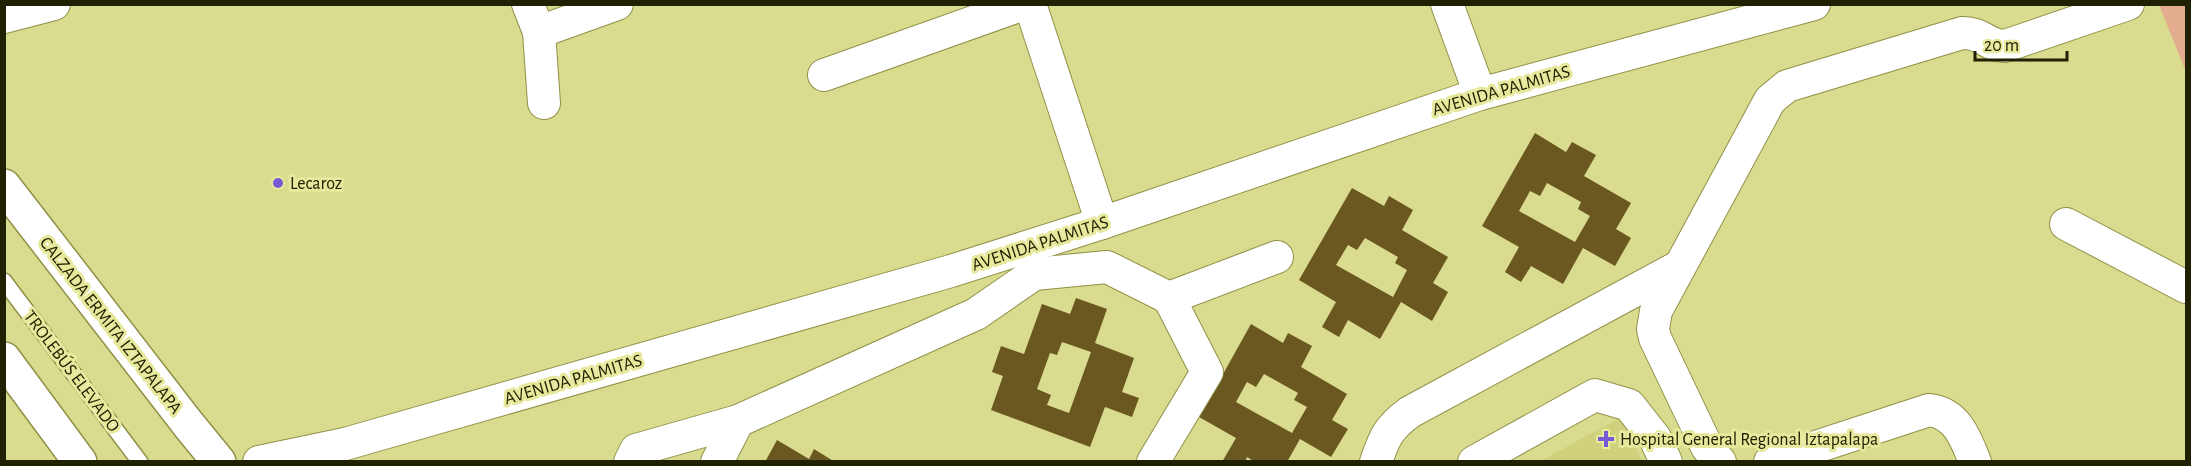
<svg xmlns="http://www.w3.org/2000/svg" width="2191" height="466" font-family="'Alegreya Sans',sans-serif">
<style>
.built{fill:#d0d17d}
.green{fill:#e4ad90}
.building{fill:#6b5720;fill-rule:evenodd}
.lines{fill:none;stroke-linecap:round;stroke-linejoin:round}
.service-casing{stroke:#909147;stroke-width:18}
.minor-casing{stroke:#909147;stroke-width:34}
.primary-casing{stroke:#909147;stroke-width:36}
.service{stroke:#fff;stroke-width:15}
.minor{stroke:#fff;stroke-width:32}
.primary{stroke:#fff;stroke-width:33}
.poi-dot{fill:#755ad5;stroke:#e6e89c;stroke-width:2}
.labels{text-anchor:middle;stroke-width:6;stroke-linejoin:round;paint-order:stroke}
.street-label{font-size:18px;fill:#202002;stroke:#e6e89c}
.poi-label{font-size:18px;fill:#202002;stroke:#e6e89c;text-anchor:start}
</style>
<rect width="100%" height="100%" fill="#d9db8f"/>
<path class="built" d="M1621,417L1642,461L1539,462Z"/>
<path class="green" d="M2159,5H2186V72Z"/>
<g class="building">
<path d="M1535,133L1566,152L1572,142L1596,155L1584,176L1631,203L1616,229L1631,238L1615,266L1583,248L1563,284L1531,266L1521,282L1505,272L1519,247L1482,226ZM1547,183L1581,202L1578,209L1590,216L1575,242L1519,211L1530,191L1540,196Z"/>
<path d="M1352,188L1384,206L1389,196L1413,210L1402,230L1448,257L1433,283L1448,292L1432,321L1401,302L1380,339L1348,320L1339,337L1322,327L1336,302L1299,280ZM1365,238L1398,257L1395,263L1407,270L1393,297L1336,265L1348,245L1357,250Z"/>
<path d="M1076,298L1107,309L1095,343L1134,358L1122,392L1139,398L1132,417L1105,407L1090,447L991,410L1003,376L992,372L1001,346L1024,354L1042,304L1070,314ZM1062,342L1091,352L1069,413L1047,405L1051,395L1037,389L1050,353L1057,355Z"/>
<path d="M1251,324L1283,343L1288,333L1312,346L1301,367L1347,394L1332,420L1348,429L1331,457L1300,439L1287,462H1255L1247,457L1245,462H1222L1236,438L1199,417ZM1264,374L1298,393L1294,400L1307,407L1292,433L1236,402L1247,382L1256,387Z"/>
<path d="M777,440L809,459L814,449L835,462H765Z"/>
</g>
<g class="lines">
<defs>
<path id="service" d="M4,281L140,462"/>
<g id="minor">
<path d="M528,4L539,32L544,103"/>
<path d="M1030,4L1102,223"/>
<path d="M1447,4L1480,94"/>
<path d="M4,17L54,4"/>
<path d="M539,32L617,4"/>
<path d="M824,75L1024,4"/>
<path d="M2066,224L2186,287"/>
<path d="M1169,298L1277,257"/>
<path d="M259,462L345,444L951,271L1102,223L1480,94L1814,4"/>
<path d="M630,462L636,450L738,421L976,314L1034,274L1107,267L1169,298L1207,372L1153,462"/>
<path d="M717,462L738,421"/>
<path d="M1376,462C1384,438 1388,428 1410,412L1680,266"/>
<path d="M1474,462L1595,395L1629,405L1655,438L1666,462"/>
<path d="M1720,462L1707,447L1655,338L1653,329L1656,311L1770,100L1787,86L1962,33C1982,32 1987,46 2005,46L2128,4"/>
<path d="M1770,462L1929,410C1957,413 1966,439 1975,462"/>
</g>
<g id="primary">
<path d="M4,186L188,424L219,462"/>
<path d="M4,359L80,462"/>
</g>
</defs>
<use href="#service" class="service-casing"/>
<use href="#minor" class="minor-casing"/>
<use href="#primary" class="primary-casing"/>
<use href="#service" class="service"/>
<use href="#minor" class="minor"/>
<use href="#primary" class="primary"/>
</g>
<g class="poi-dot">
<circle cx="278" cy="183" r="6"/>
<path d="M1603 430h6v6h6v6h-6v6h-6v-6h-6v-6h6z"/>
</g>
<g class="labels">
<g class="street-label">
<text transform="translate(1501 90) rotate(-16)" y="6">AVENIDA PALMITAS</text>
<text transform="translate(1040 243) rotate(-18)" y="6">AVENIDA PALMITAS</text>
<text transform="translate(111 325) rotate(52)" y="6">CALZADA ERMITA IZTAPALAPA</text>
<text transform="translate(72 371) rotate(53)" y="6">TROLEBÚS ELEVADO</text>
<text transform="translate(573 379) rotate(-16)" y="6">AVENIDA PALMITAS</text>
</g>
<g class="poi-label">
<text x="290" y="189">Lecaroz</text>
<text x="1620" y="445">Hospital General Regional Iztapalapa</text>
</g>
</g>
<rect width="2191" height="466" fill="none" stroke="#202002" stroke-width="12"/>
<path d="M1975 51v9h92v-9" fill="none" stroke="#202002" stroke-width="3"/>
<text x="1984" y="51" font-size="18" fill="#202002" stroke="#e6e89c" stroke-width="4.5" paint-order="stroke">20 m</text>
</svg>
